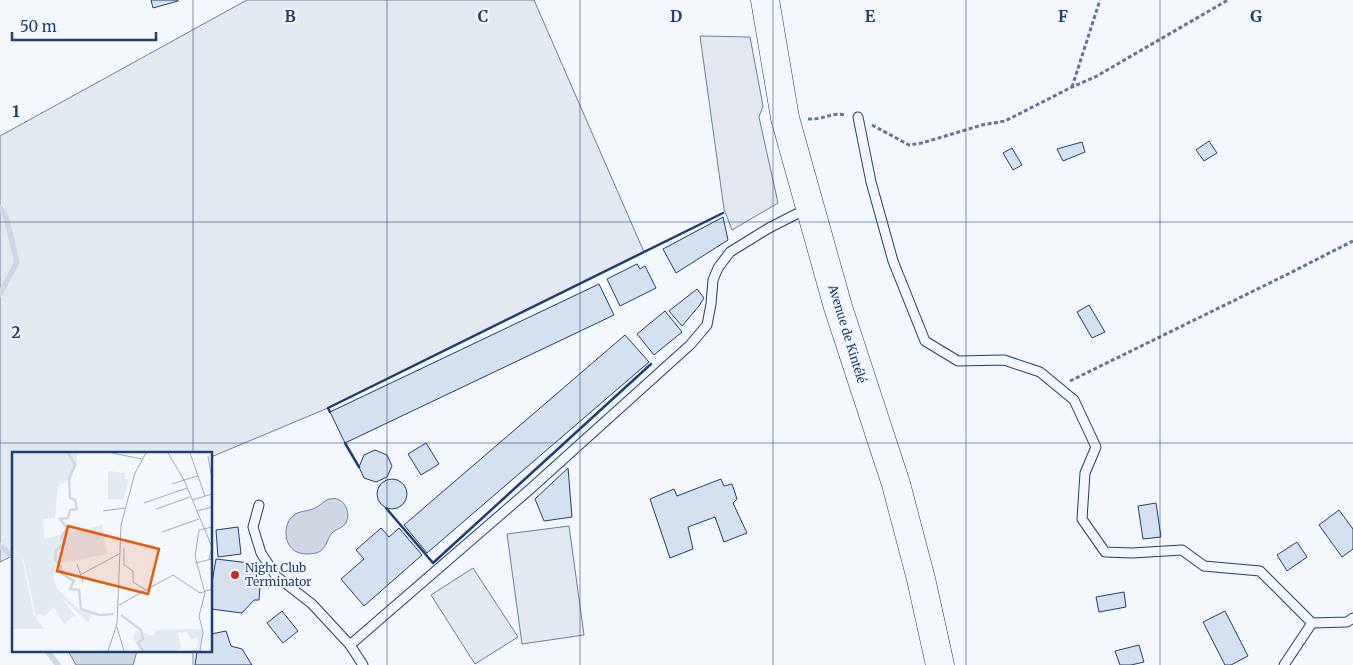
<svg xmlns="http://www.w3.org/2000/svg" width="1353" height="665" font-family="Merriweather,serif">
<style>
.green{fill:#e3e9f0;stroke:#687fa3}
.parking{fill:#e3e8f0;stroke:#687fa3}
.water{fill:#cfd7e4;stroke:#687fa3}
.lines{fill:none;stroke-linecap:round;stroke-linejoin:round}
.stream{stroke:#cfd7e4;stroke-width:5.5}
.building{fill:#d5e0f0;stroke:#1d3f73}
.service-casing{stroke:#1d3f73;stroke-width:11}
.primary-casing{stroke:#1d3f73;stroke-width:29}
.path{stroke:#5e769c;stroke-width:3;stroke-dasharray:4 2.5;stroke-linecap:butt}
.service{stroke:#f4f7fb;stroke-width:9}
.primary{stroke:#f4f7fb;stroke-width:28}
.wall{stroke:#1d3f73;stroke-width:2.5}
.grid{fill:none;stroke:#1d3f73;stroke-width:1;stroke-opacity:0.55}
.poi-dot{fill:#c62828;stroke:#f4f7fb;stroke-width:2}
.labels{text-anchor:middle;stroke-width:4;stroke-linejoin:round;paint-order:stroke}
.street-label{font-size:12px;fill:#1d3f73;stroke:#f4f7fb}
.poi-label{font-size:12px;fill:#1d3f73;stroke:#f4f7fb;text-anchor:start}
.inset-river{fill:none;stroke:#cfd7e4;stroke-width:2.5}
.inset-road{fill:none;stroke:#9eadc5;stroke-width:1}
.view{fill:#e8590c;fill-opacity:0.15;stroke:#e8590c;stroke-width:2.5}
.inset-edge{fill:none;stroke:#1d3f73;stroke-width:2.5}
.grid-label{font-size:16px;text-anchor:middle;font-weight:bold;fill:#1d3f73;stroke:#f4f7fb;stroke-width:4;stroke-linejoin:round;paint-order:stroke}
</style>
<rect width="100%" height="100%" fill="#f4f7fb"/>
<g class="green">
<path d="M247,0H534L644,252L328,408L211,457V454H14V555L0,562V136Z"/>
<path d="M569,526L584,635L522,644L507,534Z"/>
<path d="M473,568L518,637L475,664L431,595Z"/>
</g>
<path class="parking" d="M700,36L750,37L763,106L759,117L778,203L732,230L724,209Z"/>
<g class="water">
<path d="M329,499C332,499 335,498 337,499C347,502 351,516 345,524C341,529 336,529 332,533C326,540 327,550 316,553C311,554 303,555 297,552C285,547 283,529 290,519C297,509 307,513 317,507C322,504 324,501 329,499Z"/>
<path d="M68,651H137L133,665H76Z"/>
</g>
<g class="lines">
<g class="stream">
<path d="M0,208L6,217L17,262L0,294"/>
<path d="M0,546L14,557"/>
<path d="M47,651L58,665"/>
</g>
</g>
<g class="building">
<path d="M151,0H178V1L153,8Z"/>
<path d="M1209,141L1217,153L1204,161L1196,150Z"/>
<path d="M1082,142L1085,152L1063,161L1057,149Z"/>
<path d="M1012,148L1022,165L1013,170L1003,153Z"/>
<path d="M723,217L728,240L676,273L663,249Z"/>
<path d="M637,264L640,269L645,266L656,288L620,306L607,279Z"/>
<path d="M599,284L614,315L345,443L330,412Z"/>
<path d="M697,289L704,298L699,306L682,326L669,311Z"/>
<path d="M1089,305L1105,332L1092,338L1077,312Z"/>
<path d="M665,311L682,332L654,355L637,334Z"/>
<path d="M625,335L649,362L427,553L404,525Z"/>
<path d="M426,443L439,464L421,475L408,454Z"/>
<path d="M375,450L387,455L392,466L387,477L376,482L364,478L359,467L364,455Z"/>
<path d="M568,468L572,517L544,521L535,499Z"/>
<circle cx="392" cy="494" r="15"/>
<path d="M721,479L724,486L732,484L737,499L733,503L747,533L724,542L715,517L688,527L693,549L670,558L650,499L674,489L677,496Z"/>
<path d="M1156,503L1161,537L1143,539L1138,506Z"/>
<path d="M1339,510L1353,529V549L1342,557L1319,525Z"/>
<path d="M238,527L241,554L218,557L216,530Z"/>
<path d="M381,528L389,537L399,528L422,555L364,606L341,579L364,559L356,550Z"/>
<path d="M1297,542L1307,557L1287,571L1277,555Z"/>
<path d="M216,559L258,564L255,587H260L259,600H254L242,613L211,609V589Z"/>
<path d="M1124,592L1126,607L1099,612L1096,597Z"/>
<path d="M282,611L298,631L283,643L267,623Z"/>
<path d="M1225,611L1248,656L1231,665H1225L1203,622Z"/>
<path d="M226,631L231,646L242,649L252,665H195L197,651H211V634Z"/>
<path d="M1139,645L1144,662L1131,665H1120L1115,651Z"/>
</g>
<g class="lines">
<defs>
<g id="service">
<path d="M858,117L871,182L893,261L925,341L958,361L1004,360L1040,372L1074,400L1096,447L1085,473L1082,519L1105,552L1132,553L1182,550L1204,566L1260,571L1312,623L1347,622L1353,618"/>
<path d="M259,505L253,527L261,553L276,576L312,604L350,645L363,665"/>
<path d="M350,645L528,491L690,345L707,325L711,304L713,280L718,268L730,252L769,228L808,208"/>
<path d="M1284,665L1312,623"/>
</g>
<path id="primary" d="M765,0L785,118L838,307L896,484L921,579L940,665"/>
</defs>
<use href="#service" class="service-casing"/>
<use href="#primary" class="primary-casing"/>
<g class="path">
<path d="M1072,87L1100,0"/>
<path d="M808,119C824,120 830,112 846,115"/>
<path d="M872,125L909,145L922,143L982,125L1005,121L1072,87L1095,77L1228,0"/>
<path d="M1070,381L1286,275L1353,241"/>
</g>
<use href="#service" class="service"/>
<use href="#primary" class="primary"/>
<g class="wall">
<path d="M330,412L328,408L723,213"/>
<path d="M345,443L359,467"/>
<path d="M386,508L433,563L651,364"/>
</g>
</g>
<path class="grid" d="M193,0V454M387,0V665M580,0V665M773,0V665M966,0V665M1160,0V665M0,222H1353M0,443H1353M193,651V665"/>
<circle class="poi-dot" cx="235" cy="575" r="5"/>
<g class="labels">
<g class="street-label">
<text transform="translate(847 334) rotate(73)" y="4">Avenue de Kintélé</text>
</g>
<g class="poi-label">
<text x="245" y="572">Night Club<tspan x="245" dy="14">Terminator</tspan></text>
</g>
</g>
<g transform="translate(12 452)">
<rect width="200" height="200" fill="#f4f7fb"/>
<path d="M0,1H65V13L58,27L46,34L43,66L31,67L32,87L90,73L95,102L45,112L41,123L45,137L67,157L80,163L76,170L48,144L65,166L61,164L52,172L42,155L31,165L28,161L24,164L13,114L9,101L22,163L32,177H0ZM96,19L113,21V27L117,28L111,48L96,47ZM174,177H191L187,199H177L185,196L186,186L178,187L175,180L166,181L169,196L164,199H128L121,185L124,178L141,184L145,178Z" fill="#e3e9f0"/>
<path class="inset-river" d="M56,1L63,13L57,27L58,46L63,48L65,57L58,58L56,66L48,67L55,76L50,84L52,92L44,99L43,107L49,114V121L62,129L58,137L67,138L69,157L87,163L102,162M109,163L129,178L131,187L126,191L131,199"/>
<path class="inset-road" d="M100,1L130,7M156,1L172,28L160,32M178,1L186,24L172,28L200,95L197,107M196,4L200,27M186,24L193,44M180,48L200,42M132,51L175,36M144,57L178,45M91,59L113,56M185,59L200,55M150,80L187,67M112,96V113L121,119V130L134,138L161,123L188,141L200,137M183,111L200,107M65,112L71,130M68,123L107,102M107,153L134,138M105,175L112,199M96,199L105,172L109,73L123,21L134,1M188,199L191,180L187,164L193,141L183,104L187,78L200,75"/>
<path class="view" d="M56,74L147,97L136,142L45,119Z"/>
<rect width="200" height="200" class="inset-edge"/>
</g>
<g class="grid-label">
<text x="290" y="22">B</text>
<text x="483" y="22">C</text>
<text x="676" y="22">D</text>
<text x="870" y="22">E</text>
<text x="1063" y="22">F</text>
<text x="1256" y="22">G</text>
<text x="16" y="117">1</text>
<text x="16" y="338">2</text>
</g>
<path d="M12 32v8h144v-8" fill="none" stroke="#1d3f73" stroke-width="2.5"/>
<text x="20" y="32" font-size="15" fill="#1d3f73" stroke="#f4f7fb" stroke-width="4" paint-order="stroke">50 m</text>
</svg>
